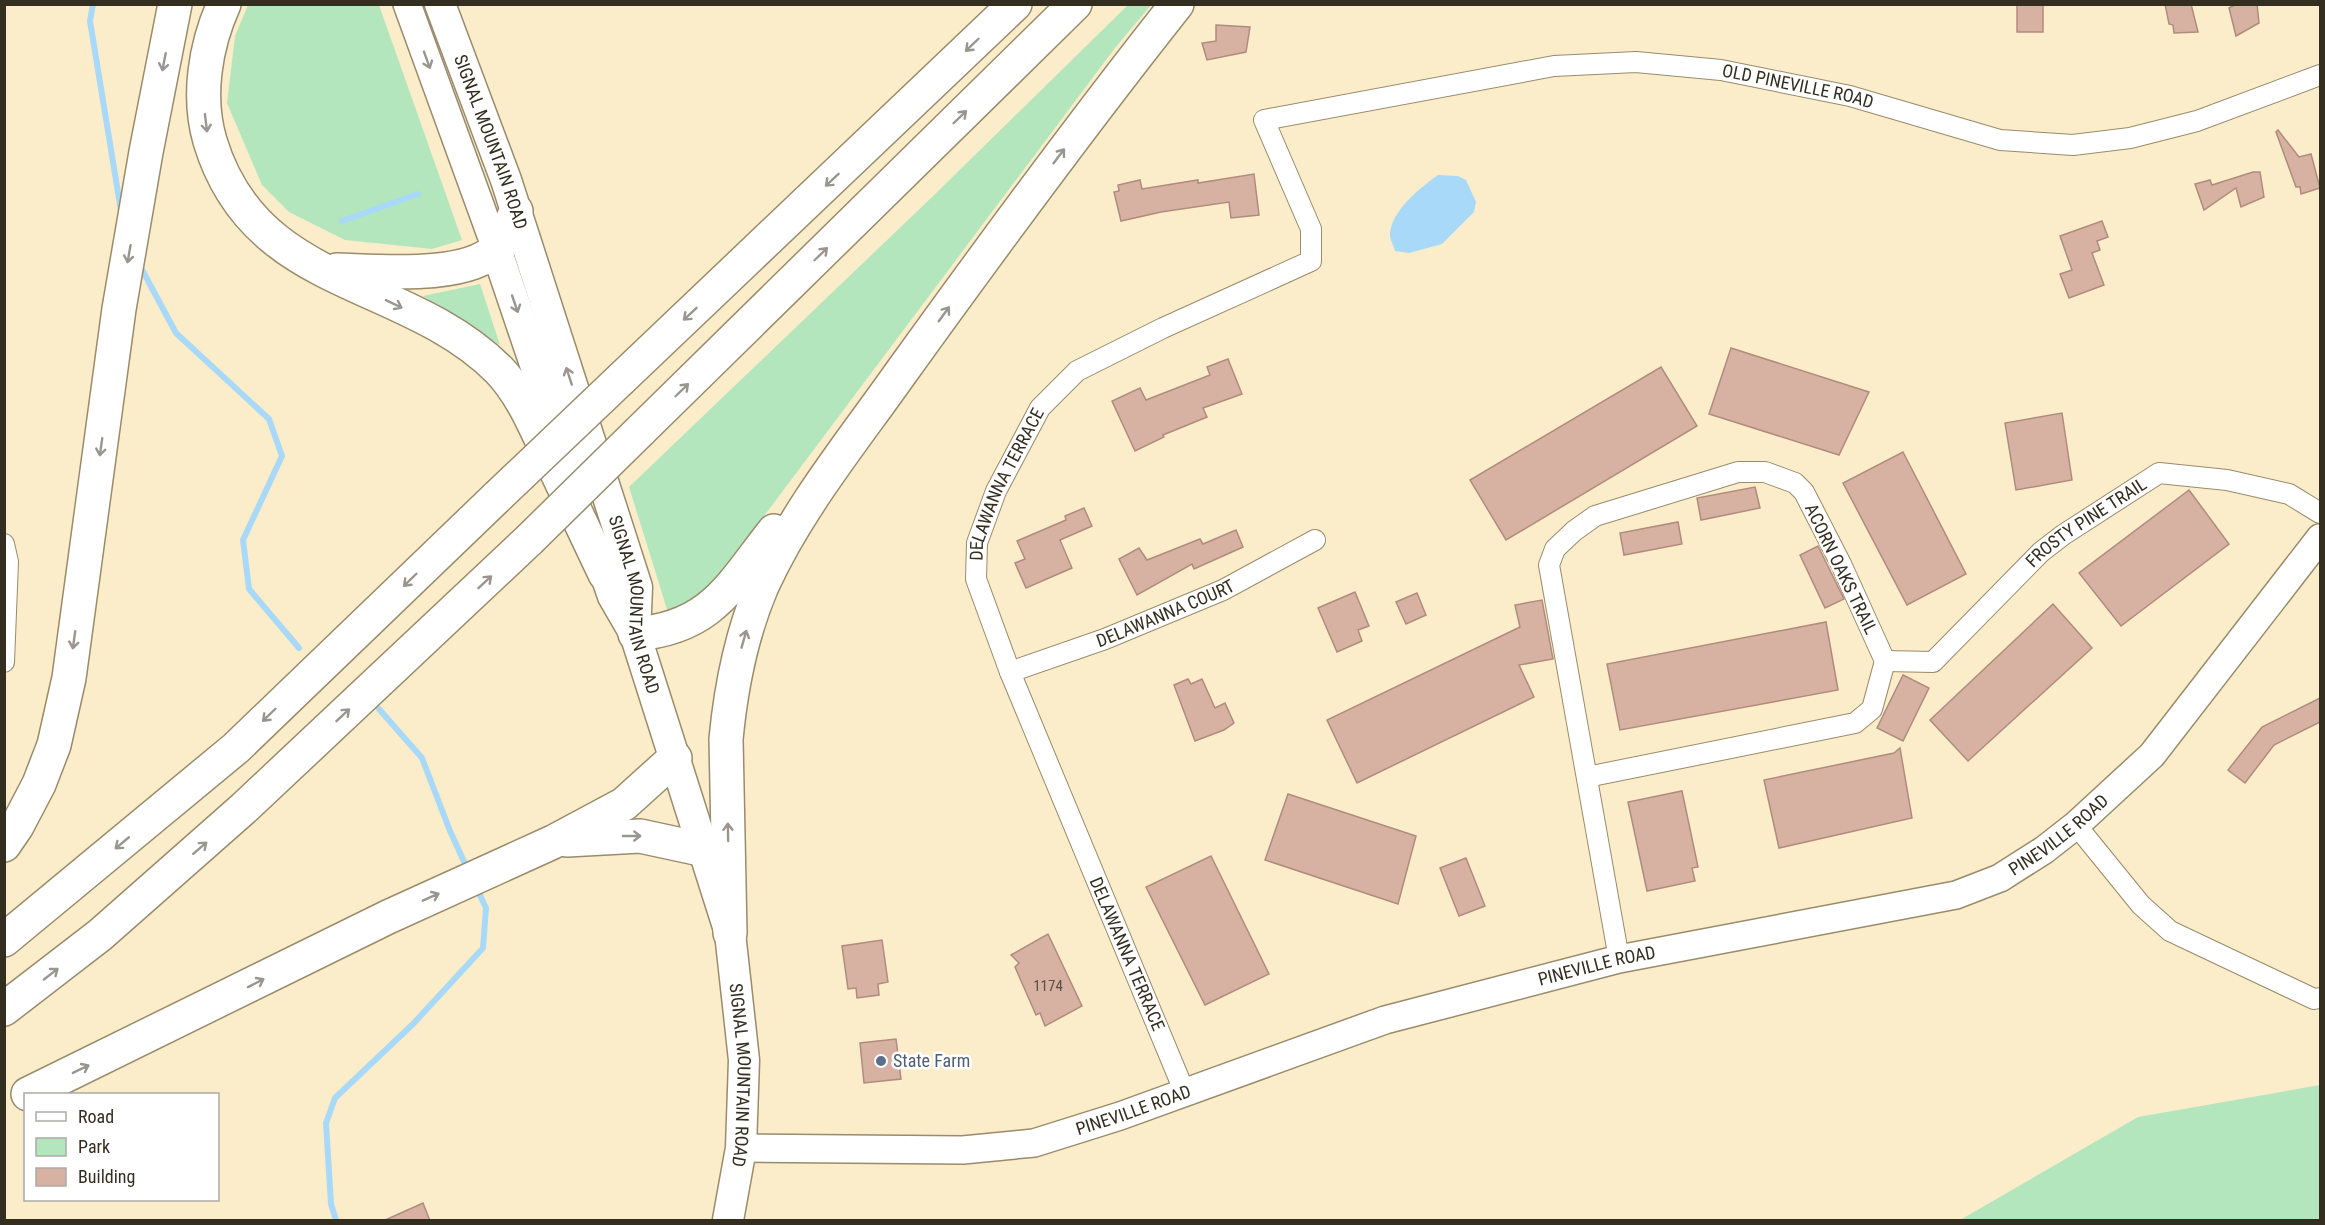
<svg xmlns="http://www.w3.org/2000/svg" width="2325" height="1225" font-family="'Roboto Condensed',sans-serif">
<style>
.green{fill:#b3e6bd}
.water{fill:#a9d9f8}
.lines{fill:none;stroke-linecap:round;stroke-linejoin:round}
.stream{stroke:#a9d9f8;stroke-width:6}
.building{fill:#d7b1a2;stroke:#b08c7e;stroke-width:1.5}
.street-casing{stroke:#998b6b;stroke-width:22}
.secondary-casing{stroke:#998b6b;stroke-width:30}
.primary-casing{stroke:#998b6b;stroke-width:33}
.highway-casing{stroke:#998b6b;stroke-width:36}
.street{stroke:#fff;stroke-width:20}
.secondary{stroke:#fff;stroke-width:27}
.primary{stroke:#fff;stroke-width:30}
.highway{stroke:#fff;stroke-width:33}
.highway-bridge-casing{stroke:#998b6b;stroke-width:36;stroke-linecap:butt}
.highway-bridge{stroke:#fff;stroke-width:33}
.oneway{stroke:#999690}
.service-dot{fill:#5c6f8a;stroke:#fff;stroke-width:2}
.labels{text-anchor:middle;stroke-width:5;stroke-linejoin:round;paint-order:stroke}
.number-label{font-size:15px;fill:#5c4f40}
.street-label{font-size:18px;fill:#332e20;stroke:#fff}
.service-label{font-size:18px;fill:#4e5e75;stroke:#fff;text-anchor:start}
</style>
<rect width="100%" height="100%" fill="#fcedca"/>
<g class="green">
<path d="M248,5H379L462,240L432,249L345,240L289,212L262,185L227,103L235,36Z"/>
<path d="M1128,5H1151L1115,48L704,596L670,619L629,487L931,198Z"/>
<path d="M480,284L500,345L423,296Z"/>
<path d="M2320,1085V1220H1960L2138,1117Z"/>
</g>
<path class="water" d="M1438,175L1458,176L1466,180L1476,202L1474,212L1442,244L1409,253L1395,251C1394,247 1391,241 1390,237C1389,212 1420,188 1438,175Z"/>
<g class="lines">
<g class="stream">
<path d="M93,4L90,21L121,211"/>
<path d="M342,221L418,194"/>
<path d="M139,264L176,333L269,419L282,456L243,540L249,589L299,648"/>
<path d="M379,709L422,758L450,831L466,866"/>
<path d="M336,1220L331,1204L326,1123L335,1098L413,1024L483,948L486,908L478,891"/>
</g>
</g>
<g class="building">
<rect x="2017" y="4" width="26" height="28"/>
<path d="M2165,4H2191L2198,32L2174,33L2173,25L2169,24Z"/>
<path d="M2237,4H2257L2259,23L2236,36L2229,8Z"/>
<path d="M1216,25L1250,27L1246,52L1207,60L1202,43L1216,41Z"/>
<path d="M2278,130L2299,157L2311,154L2320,188L2301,194L2300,187H2296L2276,132Z"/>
<path d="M2253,172H2260L2264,197L2241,207L2236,188L2204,210L2195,184L2210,180L2212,185Z"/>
<path d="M1254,174L1259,215L1231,218L1229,202L1161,212L1121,221L1114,192L1119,191L1118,185L1140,180L1142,189L1198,180V183Z"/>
<path d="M2102,221L2108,237L2097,241L2100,250L2092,253L2104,285L2069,298L2060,274L2072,270L2060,236Z"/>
<path d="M1731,348L1869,392L1839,455L1709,414Z"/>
<path d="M1228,359L1242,394L1203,408L1207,417L1163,435L1164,437L1135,451L1112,401L1140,388L1146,400L1210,375L1207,367Z"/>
<path d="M1661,367L1697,426L1506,540L1470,480Z"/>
<path d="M2062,413L2072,480L2016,490L2005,423Z"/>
<path d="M1903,452L1966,574L1907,605L1843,483Z"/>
<path d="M1755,487L1760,508L1701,520L1697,498Z"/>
<path d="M2189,490L2229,544L2121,626L2079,573Z"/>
<path d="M1084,508L1092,526L1060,540L1072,568L1026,588L1015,563L1025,559L1017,541L1066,520L1065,516Z"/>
<path d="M1678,522L1682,544L1624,555L1620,533Z"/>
<path d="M1236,530L1243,547L1194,569L1192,564L1137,595L1119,559L1139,548L1147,560L1200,539L1203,544Z"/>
<path d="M1818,546L1844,599L1825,608L1800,555Z"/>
<path d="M1355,592L1369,626L1358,630L1362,641L1337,652L1318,608Z"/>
<path d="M1417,593L1426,615L1406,624L1396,602Z"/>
<path d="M1542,600L1553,659L1519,665L1534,697L1357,783L1327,720L1520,627L1515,605Z"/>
<path d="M2053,604L2092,648L1968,761L1930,720Z"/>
<path d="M1826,622L1838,690L1620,730L1607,664Z"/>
<path d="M1903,675L1929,688L1903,741L1877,728Z"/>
<path d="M1188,679L1191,684L1202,679L1215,708L1225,703L1234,723L1224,730L1195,741L1174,685Z"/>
<path d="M2320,698V722L2274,745L2245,783L2228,770L2262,727Z"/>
<path d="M1900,748L1912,818L1779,848L1764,780L1894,753Z"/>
<path d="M1682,791L1698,867L1692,868L1695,881L1647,891L1628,802Z"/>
<path d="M1288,794L1416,836L1398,904L1265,860Z"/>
<path d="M1211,856L1269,974L1205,1005L1146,887Z"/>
<path d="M1466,858L1485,906L1459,916L1440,868Z"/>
<path d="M1048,934L1082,1006L1045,1026L1040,1013L1036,1015L1015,967L1019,963L1011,955Z"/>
<path d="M882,940L888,982L878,984L879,995L857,998L856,988L848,989L842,946Z"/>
<path d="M896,1039L901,1079L864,1083L860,1043Z"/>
<path d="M423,1203L430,1221H383Z"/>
</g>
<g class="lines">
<defs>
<g id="street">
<path d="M4,544L8,562L4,662"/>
<path id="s1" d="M1885,661L1933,662L2041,552L2063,535L2159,473L2227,480L2289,494L2320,513"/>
<path id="s2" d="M1010,672L1105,639L1223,590L1315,540"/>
<path d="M1587,777L1855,723L1872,709L1885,661L1841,564L1804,492L1795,483L1765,472H1738L1595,516L1574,531L1555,549L1549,565L1619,959"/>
<path d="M2076,825L2141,905L2170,931L2314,999L2320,998"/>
<path id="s3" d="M1185,1093L1010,672L976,579L977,543L996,491L1040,408L1077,371L1163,328L1311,261V229L1264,120L1554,66L1636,62L1721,70L1850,96L2000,140L2073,145L2130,138L2197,121L2320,75"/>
</g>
<g id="secondary">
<path d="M407,4L496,249"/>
<path id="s4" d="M741,1148L963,1150L1034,1143L1120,1116L1385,1020L1619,959L1956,895L2000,878L2044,850L2076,825L2152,755L2320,538"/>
</g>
<g id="primary">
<path id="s5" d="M440,4L506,180L637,587L635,634L730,933L744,1060L741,1148L728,1220"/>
<path d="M496,249L567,459"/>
<path d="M597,550L613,596L635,634"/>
</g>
<g id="highway">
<path d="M224,4C205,46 197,97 210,141C255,291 405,276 499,370C523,395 536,429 551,460C569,498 587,536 605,574"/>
<path d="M337,270C378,271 467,280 497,248C507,238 511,223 516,211"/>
<path d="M621,379L1015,4"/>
<path d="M640,431L1075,4"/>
<path d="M635,634C712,628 731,585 774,531"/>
<path d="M567,840L640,836L705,850"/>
<path d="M4,845L17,826L39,784L54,745L69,678L119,309L146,152L175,4"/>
<path d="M730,933L726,739C731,687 741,635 762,586C797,509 852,442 900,374C990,249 1081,125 1177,4"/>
<path d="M4,940L236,748L498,496"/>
<path d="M4,1009L100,935L244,808L529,540"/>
<path d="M28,1094L388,917L553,842L624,804L675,758"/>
</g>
</defs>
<use href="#street" class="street-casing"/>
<use href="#secondary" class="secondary-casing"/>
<use href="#primary" class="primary-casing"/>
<use href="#highway" class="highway-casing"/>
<use href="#street" class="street"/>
<use href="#secondary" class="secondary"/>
<use href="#primary" class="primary"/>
<use href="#highway" class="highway"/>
<defs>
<g id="highway-bridge">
<path d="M498,496L621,379"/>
<path d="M529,540L640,431"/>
</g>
</defs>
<use href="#highway-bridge" class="highway-bridge-casing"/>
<use href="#highway-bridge" class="highway-bridge"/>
</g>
<defs><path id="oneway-shaft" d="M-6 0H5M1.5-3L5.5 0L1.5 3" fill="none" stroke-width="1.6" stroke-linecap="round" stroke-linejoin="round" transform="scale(1.5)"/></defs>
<g class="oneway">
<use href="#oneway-shaft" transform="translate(972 45) rotate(136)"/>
<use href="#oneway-shaft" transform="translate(427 60) rotate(70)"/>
<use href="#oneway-shaft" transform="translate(164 62) rotate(101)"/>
<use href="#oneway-shaft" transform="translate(960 117) rotate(-44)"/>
<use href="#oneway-shaft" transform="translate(206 123) rotate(83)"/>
<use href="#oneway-shaft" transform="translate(1059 156) rotate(-53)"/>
<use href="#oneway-shaft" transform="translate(832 180) rotate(137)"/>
<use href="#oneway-shaft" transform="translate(129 254) rotate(100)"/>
<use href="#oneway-shaft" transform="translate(821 254) rotate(-44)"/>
<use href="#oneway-shaft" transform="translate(394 304) rotate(26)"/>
<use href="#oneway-shaft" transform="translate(515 304) rotate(71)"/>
<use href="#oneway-shaft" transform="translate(690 314) rotate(137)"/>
<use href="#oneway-shaft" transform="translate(944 314) rotate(-54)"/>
<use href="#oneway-shaft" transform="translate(569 376) rotate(-108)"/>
<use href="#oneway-shaft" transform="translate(682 390) rotate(-44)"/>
<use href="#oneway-shaft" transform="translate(101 447) rotate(98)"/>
<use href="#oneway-shaft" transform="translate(410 580) rotate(136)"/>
<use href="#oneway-shaft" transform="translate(485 582) rotate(-43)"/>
<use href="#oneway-shaft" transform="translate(744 639) rotate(-74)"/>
<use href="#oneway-shaft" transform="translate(74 640) rotate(98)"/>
<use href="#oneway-shaft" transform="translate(269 715) rotate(136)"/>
<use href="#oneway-shaft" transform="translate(343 715) rotate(-43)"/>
<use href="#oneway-shaft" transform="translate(728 832) rotate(-91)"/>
<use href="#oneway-shaft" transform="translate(632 836)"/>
<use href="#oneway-shaft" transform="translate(122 843) rotate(140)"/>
<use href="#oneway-shaft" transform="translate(200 848) rotate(-41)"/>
<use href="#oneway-shaft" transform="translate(431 897) rotate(-24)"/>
<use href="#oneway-shaft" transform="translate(51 974) rotate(-38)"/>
<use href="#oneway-shaft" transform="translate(256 983) rotate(-27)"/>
<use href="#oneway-shaft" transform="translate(81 1069) rotate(-26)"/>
</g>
<circle class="service-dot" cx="881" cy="1061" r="6"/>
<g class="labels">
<g class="number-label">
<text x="1048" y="991">1174</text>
</g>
<g class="street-label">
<text dy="6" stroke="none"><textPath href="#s3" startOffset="1743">OLD PINEVILLE ROAD</textPath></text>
<text dy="6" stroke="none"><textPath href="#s5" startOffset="147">SIGNAL MOUNTAIN ROAD</textPath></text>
<text dy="6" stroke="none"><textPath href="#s3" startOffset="656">DELAWANNA TERRACE</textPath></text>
<text dy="6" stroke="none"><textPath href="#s1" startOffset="256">FROSTY PINE TRAIL</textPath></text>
<text transform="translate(1841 569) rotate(64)" y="6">ACORN OAKS TRAIL</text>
<text dy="6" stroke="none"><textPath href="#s5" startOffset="633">SIGNAL MOUNTAIN ROAD</textPath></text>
<text dy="6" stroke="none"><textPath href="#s2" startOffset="166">DELAWANNA COURT</textPath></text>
<text dy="6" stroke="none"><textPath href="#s4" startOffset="1370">PINEVILLE ROAD</textPath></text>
<text transform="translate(1127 954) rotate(67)" y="6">DELAWANNA TERRACE</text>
<text dy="6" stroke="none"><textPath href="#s4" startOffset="884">PINEVILLE ROAD</textPath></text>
<text dy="6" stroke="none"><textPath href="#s5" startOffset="1119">SIGNAL MOUNTAIN ROAD</textPath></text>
<text dy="6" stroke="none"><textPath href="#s4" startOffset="398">PINEVILLE ROAD</textPath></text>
</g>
<g class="service-label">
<text x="893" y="1067">State Farm</text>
</g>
</g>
<rect width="2325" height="1225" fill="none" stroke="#332e20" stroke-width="12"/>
<rect x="24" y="1093" width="195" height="108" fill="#ffffff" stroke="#adaba6" stroke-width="1.5"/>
<rect x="36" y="1112" width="30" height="9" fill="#ffffff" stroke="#adaba6" stroke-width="1.5"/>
<text x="78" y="1123" font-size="18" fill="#332e20">Road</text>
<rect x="36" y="1138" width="30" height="18" fill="#b3e6bd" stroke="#adaba6" stroke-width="1.5"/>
<text x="78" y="1153" font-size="18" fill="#332e20">Park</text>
<rect x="36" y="1168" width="30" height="18" fill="#d7b1a2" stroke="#adaba6" stroke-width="1.5"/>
<text x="78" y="1183" font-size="18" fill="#332e20">Building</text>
</svg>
